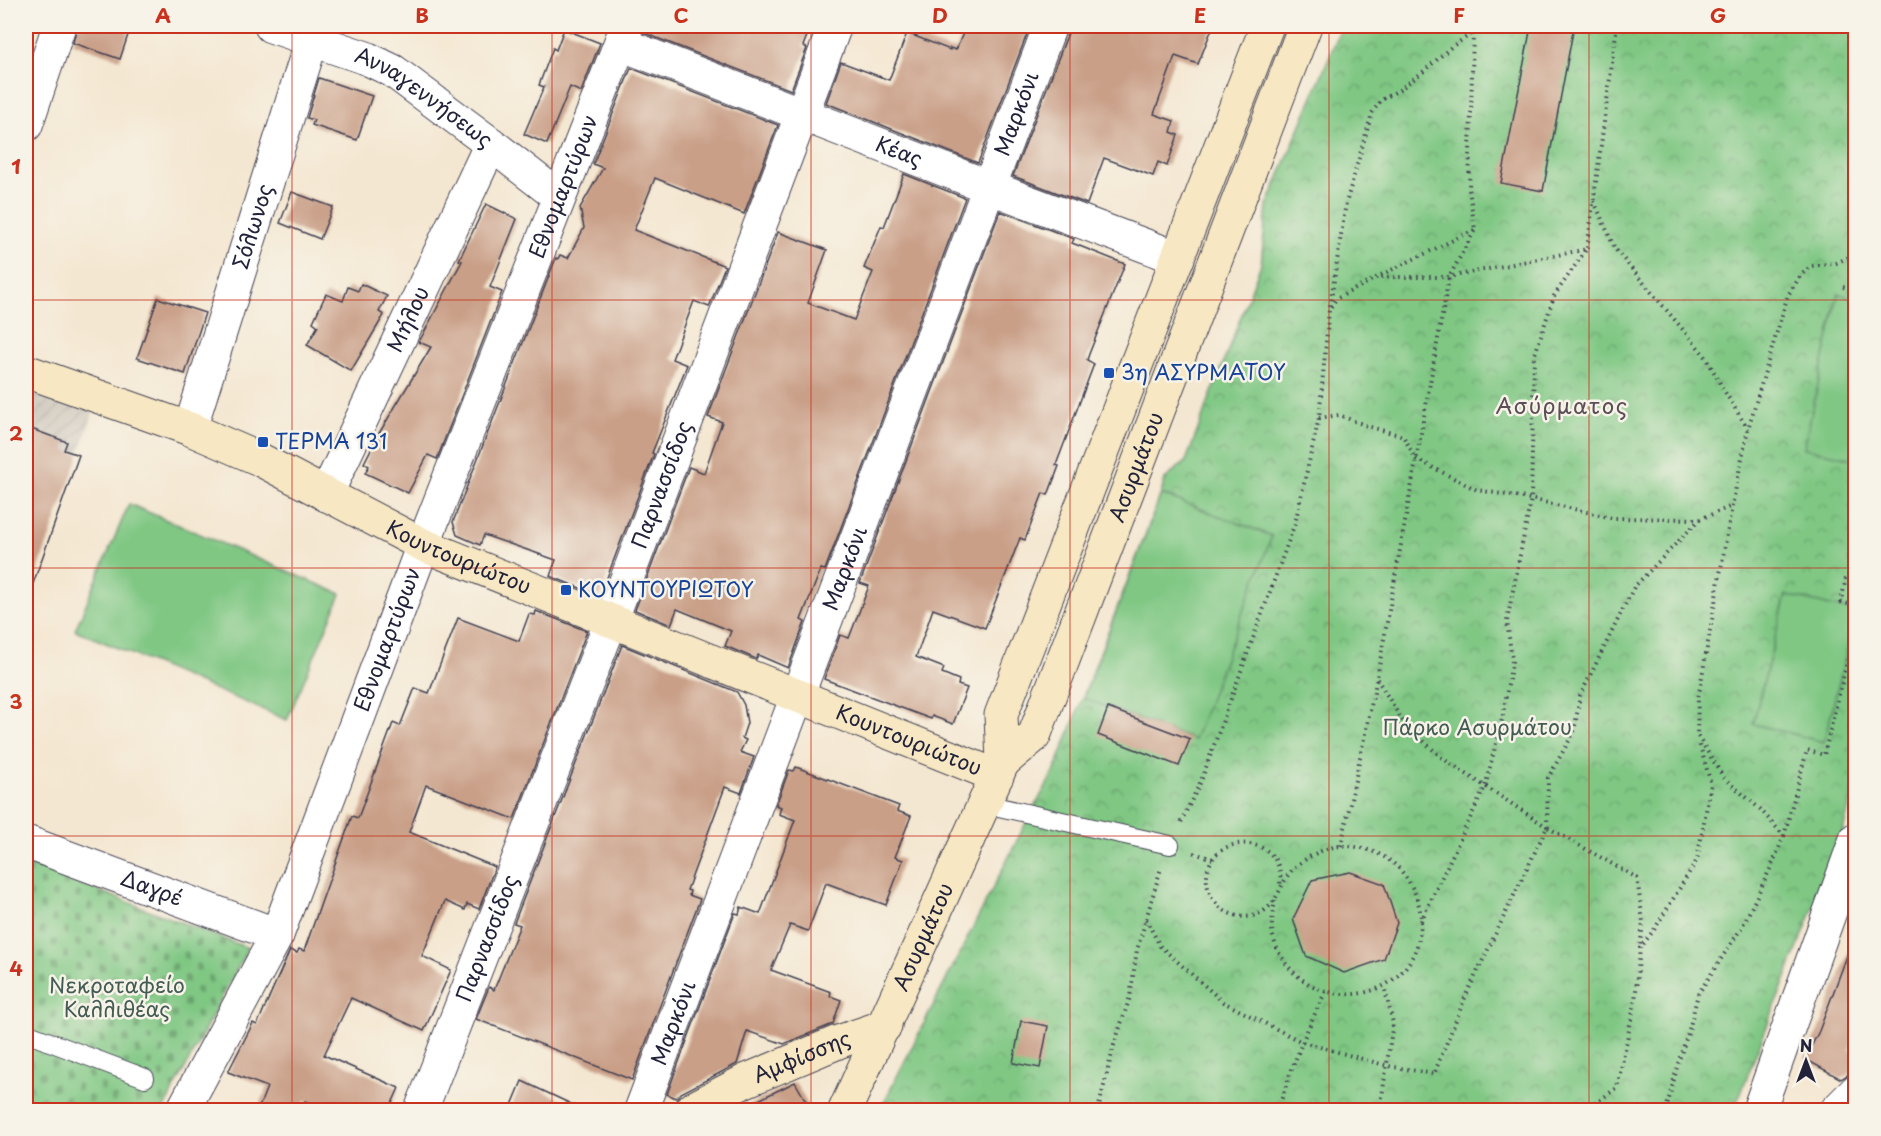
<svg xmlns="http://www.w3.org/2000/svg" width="1881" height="1136" font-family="'Playpen Sans',sans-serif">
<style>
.industrial{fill:url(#industrial-furrows)}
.cemetery{fill:url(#cemetery-stones);stroke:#50745f;stroke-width:1.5}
.park{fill:url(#park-crowns);stroke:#50745f;stroke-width:1.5}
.pitch{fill:#7fc783;stroke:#50745f;stroke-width:1.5}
.building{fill:#c99f87}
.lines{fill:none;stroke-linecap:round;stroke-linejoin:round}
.lane-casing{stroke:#424052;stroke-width:20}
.street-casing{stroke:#424052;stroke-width:35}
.secondary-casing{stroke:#424052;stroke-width:35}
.path{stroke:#424052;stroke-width:4;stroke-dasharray:1.5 4.5;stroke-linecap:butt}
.lane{stroke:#fff;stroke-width:18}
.street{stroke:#fff;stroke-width:33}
.secondary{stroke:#f7e8c3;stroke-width:33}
.grid{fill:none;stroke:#c8321e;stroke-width:1.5;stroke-opacity:0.55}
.transit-dot{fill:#1a4fb4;stroke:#f7f3e8;stroke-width:2}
.labels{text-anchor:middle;stroke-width:5;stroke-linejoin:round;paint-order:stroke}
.street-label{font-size:21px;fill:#22223b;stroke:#f7f3e8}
.transit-label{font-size:21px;fill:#164399;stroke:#f7f3e8;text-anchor:start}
.park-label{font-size:21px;fill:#435c54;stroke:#f7f3e8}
.neighbourhood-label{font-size:22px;letter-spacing:1.5px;fill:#5c4e56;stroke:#f7f3e8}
.neatline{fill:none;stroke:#c8321e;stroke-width:2}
.grid-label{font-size:20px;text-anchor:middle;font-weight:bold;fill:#c8321e}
</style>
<defs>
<pattern id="industrial-furrows" width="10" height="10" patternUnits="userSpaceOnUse" patternTransform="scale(1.5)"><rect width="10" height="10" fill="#cac3b8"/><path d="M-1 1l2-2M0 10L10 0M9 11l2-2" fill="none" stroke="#ada79f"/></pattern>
<pattern id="cemetery-stones" width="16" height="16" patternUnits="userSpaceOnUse" patternTransform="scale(1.5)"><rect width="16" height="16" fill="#7fc783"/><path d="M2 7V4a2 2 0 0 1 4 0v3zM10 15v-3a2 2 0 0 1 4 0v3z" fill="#68a16c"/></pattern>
<pattern id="park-crowns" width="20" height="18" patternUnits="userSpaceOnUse" patternTransform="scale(1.5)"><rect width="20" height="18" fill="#7fc783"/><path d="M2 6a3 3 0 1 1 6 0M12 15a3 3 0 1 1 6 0" fill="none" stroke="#68a16c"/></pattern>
</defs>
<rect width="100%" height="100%" fill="#f7f3e8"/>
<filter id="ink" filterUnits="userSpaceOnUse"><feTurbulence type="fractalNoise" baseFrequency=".0167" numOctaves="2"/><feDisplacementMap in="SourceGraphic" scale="12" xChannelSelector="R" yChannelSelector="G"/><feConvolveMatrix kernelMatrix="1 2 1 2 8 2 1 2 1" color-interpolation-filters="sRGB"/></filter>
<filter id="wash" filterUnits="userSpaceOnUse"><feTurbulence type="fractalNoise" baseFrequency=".008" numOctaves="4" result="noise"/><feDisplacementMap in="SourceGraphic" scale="24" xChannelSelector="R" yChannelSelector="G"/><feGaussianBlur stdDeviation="1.35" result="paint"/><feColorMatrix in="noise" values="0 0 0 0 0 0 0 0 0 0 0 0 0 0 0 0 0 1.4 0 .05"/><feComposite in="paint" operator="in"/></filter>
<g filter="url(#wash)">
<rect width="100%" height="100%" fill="#f4e7d1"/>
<path class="industrial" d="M26,381L96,405L26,605Z"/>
<path class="cemetery" d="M26,863L248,948L163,1110H26Z"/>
<path class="park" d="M1342,26H1855V785L1842,835L1734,1110H880L1030,815L1055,770L1161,494L1165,479L1186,461L1203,416L1261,264L1267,206Z"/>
<g class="pitch">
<path d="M1838,294L1855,298V459L1804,448Z"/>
<path d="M1161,494L1272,536L1194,740L1083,698Z"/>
<path d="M129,504L341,594L287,720L75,630Z"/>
<path d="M1786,595L1855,612V619L1824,742L1753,724Z"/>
</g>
<g id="blocks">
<g class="building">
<path d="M77,26H131L120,59L73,43Z"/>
<path d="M645,26H811L803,46L807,48L791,90L644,33Z"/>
<path d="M966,26H1030L978,163L826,103L841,62L889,80L907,33L950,50V48L956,50Z"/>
<path d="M1068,26H1213L1198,64L1175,56L1154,114L1174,121L1171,132L1178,135L1167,166L1158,162L1153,176L1104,158L1087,204L1013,176L1068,33Z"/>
<path d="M1531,26H1574L1543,191L1501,183Z"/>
<path d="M564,29L600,43L581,92L570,87L547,144L524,134L544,87L539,85L553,48L556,50Z"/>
<path d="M631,68L778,125L744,214L655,178L634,230L725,266L709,307L694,301L672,359L687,365L652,453L654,454L600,596L550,576L556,560L484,535L480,545L457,535L453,522L556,258L558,259L560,255L568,258L584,228L580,208L603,168L593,164Z"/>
<path d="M319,78L372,96L357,140L312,125L314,120L307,118Z"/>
<path d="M904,174L965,198L825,570L821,569L801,620L805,622L788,668L758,655L756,659L725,646L731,631L677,609L671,625L635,610L689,467L704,473L722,422L708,417L778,232L827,250L808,303L854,320L873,272L864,268L881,226L884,227Z"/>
<path d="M292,192L333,207L320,239L280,223Z"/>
<path d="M486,204L517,219L490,287L502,292L437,459L428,455L408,493L365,473L369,466L364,463L378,435L431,347L419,342L462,261L459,260Z"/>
<path d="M1000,211L1074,239L1072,243L1125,264L1089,354L1087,360L1094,364L1056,465L1059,466L1048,495L1043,493L1025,540L1020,538L985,628L933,609L916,657L944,668L942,673L959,680L958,685L967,688L953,724L932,716L931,719L824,679L840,635L849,638L869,586L860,583Z"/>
<path d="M361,284L387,296L379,312L384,315L351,371L307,345L318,326L313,322L326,294L343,301L348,287L358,291Z"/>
<path d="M158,298L205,313L185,374L137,358Z"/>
<path d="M26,427L67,442L64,450L79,455L29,595H26Z"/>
<path d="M536,611L587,631L514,819L426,785L409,832L495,867L479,909L467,904L465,910L445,901L422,956L451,970L424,1031L351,998L324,1055L399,1088L389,1110H326L305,1101L302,1110H258L267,1087L228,1072L253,1023L257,1025L290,950L297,953L299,949L304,951L352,816L358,818L393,723L400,726L415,688L429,693L458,618L519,641L529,614L535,615Z"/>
<path d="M622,645L737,692L744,705L747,723L742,738L746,740L740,752L754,757L741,793L725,787L687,890L690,891L689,895L700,899L632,1080L476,1019L489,987L494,990L520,925L514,923Z"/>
<path d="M1108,708L1190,739L1179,766L1098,735Z"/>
<path d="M796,767L899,806L897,811L911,816L895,857L903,860L886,905L826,883L808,931L790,925L771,970L831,992L830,996L841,1000L833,1024L784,1044L747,1031L737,1064L681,1093L676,1098L667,1094L735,913L739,914L741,907L760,914L795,820L779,814L781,807L776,805L789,770L794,771Z"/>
<path d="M1350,872L1384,884L1397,923L1384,959L1344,973L1306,956L1293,919L1312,880Z"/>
<path d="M1853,940L1856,941V1034L1850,1049L1856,1055V1070L1841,1079L1805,1059L1819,1031Z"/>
<path d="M1021,1021L1048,1026L1040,1068L1013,1063Z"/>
<path d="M522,1081L584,1110H510Z"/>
<path d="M795,1082L811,1110H738Z"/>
</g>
</g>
</g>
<g filter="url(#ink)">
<use href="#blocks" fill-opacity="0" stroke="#424052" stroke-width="1.5"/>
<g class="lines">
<defs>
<g id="lane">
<path d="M985,804L1170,845"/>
<path d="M26,1033L145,1078"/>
</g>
<g id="street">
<path id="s1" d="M271,26L366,58L393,71L491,144L559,197"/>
<path id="s2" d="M621,44L989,187L1178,258"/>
<path d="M26,125L59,26"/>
<path id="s3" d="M190,429L316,26"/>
<path id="s4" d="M326,495L491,144"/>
<path id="s5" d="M26,842L277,935"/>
<path id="s6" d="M183,1110L277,935L423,545L627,26"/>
<path id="s7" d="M421,1110L611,621L835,26"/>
<path id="s8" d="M641,1110L1050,26"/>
<path d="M1759,1110L1856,839"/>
<path d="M1837,1110L1856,1091"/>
</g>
<g id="secondary">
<path id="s9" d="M26,371L190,429L257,458L423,545L997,776"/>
<path id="s10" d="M1003,762L1034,736L1305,26"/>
<path id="s11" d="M690,1110L745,1081L838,1042L885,1026"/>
<path id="s12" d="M845,1110L1003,762L1001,715L1267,26"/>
</g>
</defs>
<use href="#lane" class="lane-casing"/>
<use href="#street" class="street-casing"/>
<use href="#secondary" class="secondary-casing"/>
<g class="path">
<path d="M1594,201L1615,249L1706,357L1723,389L1748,429"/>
<path d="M1381,275L1474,230"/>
<path d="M1843,287L1856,290"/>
<path d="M1330,306L1346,203L1372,113L1381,100L1399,90L1424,71L1451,47L1473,33L1475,26"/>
<path d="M1319,418L1339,415L1367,426L1403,436L1416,459L1477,490L1531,499L1612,518L1700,519L1732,506"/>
<path d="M1856,572L1846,578L1841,602L1856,606"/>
<path d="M1377,679L1404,723L1442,758L1547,827"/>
<path d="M1181,822L1201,781L1295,523L1319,418L1329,310L1336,299L1378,277H1449L1587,249L1617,26"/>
<path d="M1547,827L1548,778L1574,732L1580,696L1634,587L1699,520"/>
<path d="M1784,836L1807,750L1824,755L1856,626"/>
<path d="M1341,846L1377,678L1449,277L1475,230L1469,189L1473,33"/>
<path d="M1194,853L1213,859"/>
<path d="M1275,900C1273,913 1270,927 1274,940C1297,1012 1401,1013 1419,939C1425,914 1417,891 1402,872C1389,855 1362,845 1341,846C1324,847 1305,858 1293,869C1281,881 1279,900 1265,910C1239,929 1204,905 1207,875C1211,834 1274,833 1280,873C1281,877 1280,882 1280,887"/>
<path d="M1146,919L1160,946L1223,1002L1302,1042L1388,1066L1434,1074L1467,993L1547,827L1637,878L1643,922L1640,948"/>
<path d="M1421,921L1485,787L1503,715L1512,661L1507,621L1531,499L1534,357L1554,296L1586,250"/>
<path d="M1098,1110L1114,1045L1130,997L1137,950L1161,868"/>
<path d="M1278,1110C1291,1069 1306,1030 1326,991"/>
<path d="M1380,1110L1393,1023L1384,986"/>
<path d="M1585,1110L1617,1088L1635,1001L1640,948L1654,930L1697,860L1711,784L1699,742"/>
<path d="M1666,1110L1679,1060L1689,1030L1698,994L1742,927L1772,865L1784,836L1760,809L1724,778L1697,735L1698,699L1732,506L1748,429L1788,295L1801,275L1811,266L1836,263L1856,254"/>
</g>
<use href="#lane" class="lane"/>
<use href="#street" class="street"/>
<use href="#secondary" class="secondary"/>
</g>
</g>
<path class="grid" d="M292,26V1110M552,26V1110M811,26V1110M1070,26V1110M1329,26V1110M1589,26V1110M26,300H1856M26,568H1856M26,836H1856"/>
<g class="transit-dot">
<rect x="1103" y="367" width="12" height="12" rx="3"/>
<rect x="257" y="436" width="12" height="12" rx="3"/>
<rect x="560" y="584" width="12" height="12" rx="3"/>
</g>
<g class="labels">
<g class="street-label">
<text dy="7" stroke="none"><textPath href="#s1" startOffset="170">Ανναγεννήσεως</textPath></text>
<text dy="7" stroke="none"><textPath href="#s8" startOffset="1065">Μαρκόνι</textPath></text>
<text dy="7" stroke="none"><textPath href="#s2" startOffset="298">Κέας</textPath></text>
<text dy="7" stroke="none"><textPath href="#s6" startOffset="1000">Εθνομαρτύρων</textPath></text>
<text dy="7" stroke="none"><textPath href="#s3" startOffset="212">Σόλωνος</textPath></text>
<text dy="7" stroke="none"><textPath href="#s4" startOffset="194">Μήλου</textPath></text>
<text dy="7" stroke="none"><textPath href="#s10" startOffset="328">Ασυρμάτου</textPath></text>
<text dy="7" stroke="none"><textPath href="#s7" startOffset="670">Παρνασσίδος</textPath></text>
<text dy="7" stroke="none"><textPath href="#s9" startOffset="472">Κουντουριώτου</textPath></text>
<text dy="7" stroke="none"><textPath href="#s8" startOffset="579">Μαρκόνι</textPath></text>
<text dy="7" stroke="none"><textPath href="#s6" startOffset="514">Εθνομαρτύρων</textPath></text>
<text dy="7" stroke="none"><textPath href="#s9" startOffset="958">Κουντουριώτου</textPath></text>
<text dy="7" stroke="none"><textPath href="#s5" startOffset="134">Δαγρέ</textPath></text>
<text dy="7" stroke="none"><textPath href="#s12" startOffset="190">Ασυρμάτου</textPath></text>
<text dy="7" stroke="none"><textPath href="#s7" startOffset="184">Παρνασσίδος</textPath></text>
<text dy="7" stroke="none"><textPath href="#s8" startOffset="93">Μαρκόνι</textPath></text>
<text dy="7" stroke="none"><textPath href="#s11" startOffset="124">Αμφίσσης</textPath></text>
</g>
<g class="transit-label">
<text x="1121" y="380">3η ΑΣΥΡΜΑΤΟΥ</text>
<text x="275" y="449">ΤΕΡΜΑ 131</text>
<text x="578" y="597">ΚΟΥΝΤΟΥΡΙΏΤΟΥ</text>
</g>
<g class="park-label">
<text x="1477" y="735">Πάρκο Ασυρμάτου</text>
<text x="117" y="993">Νεκροταφείο<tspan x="117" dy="24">Καλλιθέας</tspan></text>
</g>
<g class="neighbourhood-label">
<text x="1562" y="414">Ασύρματος</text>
</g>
</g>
<rect width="1881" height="1136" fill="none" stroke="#f7f3e8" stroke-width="66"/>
<g transform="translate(1806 1061)" stroke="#f7f3e8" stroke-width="4.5" paint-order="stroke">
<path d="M0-4.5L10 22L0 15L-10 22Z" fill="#22223b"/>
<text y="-9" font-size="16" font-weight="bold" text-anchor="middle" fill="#22223b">N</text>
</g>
<rect x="33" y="33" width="1815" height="1070" class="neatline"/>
<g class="grid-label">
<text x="163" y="23">A</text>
<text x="422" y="23">B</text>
<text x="681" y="23">C</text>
<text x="940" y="23">D</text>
<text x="1200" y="23">E</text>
<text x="1459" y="23">F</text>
<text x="1718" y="23">G</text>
<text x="16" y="174">1</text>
<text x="16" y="441">2</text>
<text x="16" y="709">3</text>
<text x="16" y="976">4</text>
</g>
</svg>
